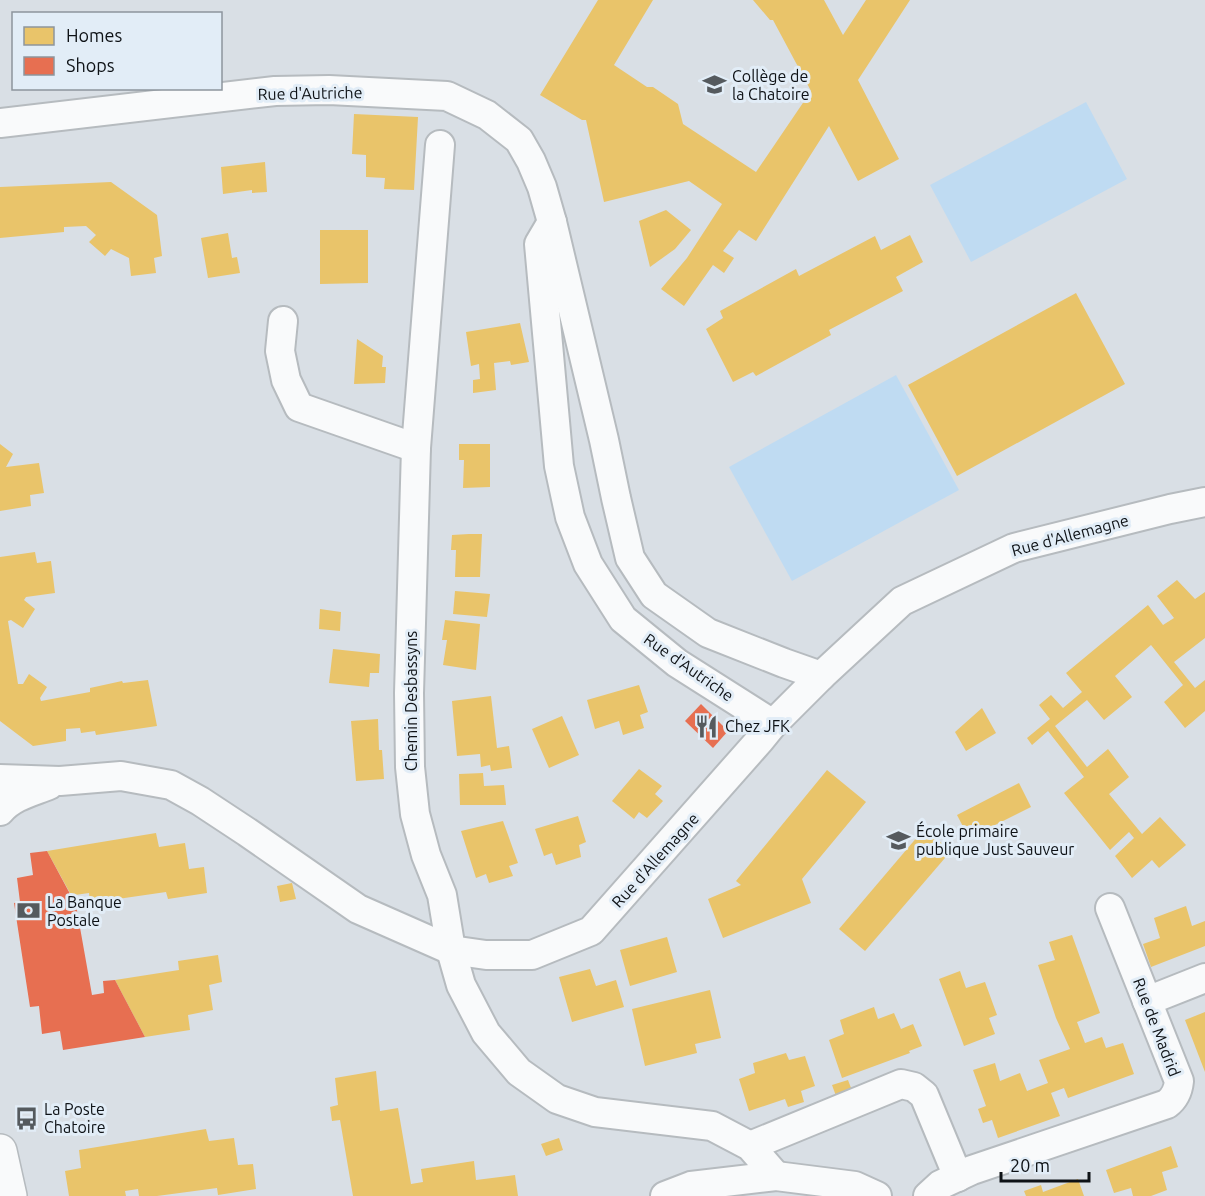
<svg xmlns="http://www.w3.org/2000/svg" width="1205" height="1196" font-family="Ubuntu,sans-serif">
<style>
.green{fill:#bfdbf2}
.homes{fill:#e9c46a}
.shops{fill:#e76f51}
.lines{fill:none;stroke-linecap:round;stroke-linejoin:round}
.street-casing{stroke:#b6bbbf;stroke-width:32}
.secondary-casing{stroke:#b6bbbf;stroke-width:36}
.street{stroke:#f9fafb;stroke-width:28}
.secondary{stroke:#f9fafb;stroke-width:33}
.labels{text-anchor:middle;stroke-width:6;stroke-linejoin:round;paint-order:stroke}
.poi-label{font-size:16px;fill:#0e1216;stroke:#e2edf7;text-anchor:start}
.street-label{font-size:16px;fill:#0e1216;stroke:#e2edf7}
</style>
<rect width="100%" height="100%" fill="#d9dfe5"/>
<g class="green">
<path d="M1086,102L1127,179L971,262L930,185Z"/>
<path d="M896,375L959,490L792,581L729,467Z"/>
</g>
<g class="homes">
<path d="M598,0H653L614,65L647,87H653L678,104L683,124L756,172L811,91L773,20H770L753,0H824L843,35L866,0H910L858,80L899,159L858,181L829,126L756,241L739,230L723,251L734,258L724,273L713,265L684,306L661,289L687,258L722,204L689,181L604,202L586,120H582L540,95Z"/>
<path d="M354,114L418,117L414,190L384,189L385,178L366,177V155L352,154Z"/>
<path d="M265,162L267,192L252,193V190L223,194L221,167Z"/>
<path d="M111,182L157,215L162,256L154,258L156,273L131,276L129,258L111,249L105,256L89,242L96,235L86,226L64,227V232L0,238V187Z"/>
<path d="M666,210L691,230L675,249L650,267L639,221Z"/>
<path d="M320,230H368V283L320,284Z"/>
<path d="M228,233L232,258L237,257L240,273L208,278L201,238Z"/>
<path d="M910,235L923,262L896,277L903,291L829,330L831,335L756,376L753,372L733,382L706,329L723,318L720,311L796,269L799,276L875,236L881,250Z"/>
<path d="M1076,293L1125,384L957,476L908,385Z"/>
<path d="M520,323L529,362L511,365L510,361L494,363L496,390L473,393V380L480,379L479,364L471,366L466,332Z"/>
<path d="M357,339L383,356L382,367H386L385,383L354,384Z"/>
<path d="M0,444L13,454L6,467L39,463L44,493L30,495L31,506L0,511Z"/>
<path d="M459,444H490V487L463,488L464,460H459Z"/>
<path d="M469,534H482L480,577H455L456,550H451L452,535Z"/>
<path d="M35,552L37,563L51,561L55,593L26,597L24,600L35,609L23,628L11,620L8,621L18,684H23L29,674L47,687L40,698L41,701L90,692V688L122,681L123,683L148,680L157,726L96,735L95,731L81,733L80,728L66,729V741L33,746L0,721V557Z"/>
<path d="M1177,580L1195,599L1205,592V638L1174,662L1195,688L1205,680V711L1185,728L1164,702L1183,685L1151,645L1115,676L1132,697L1104,720L1087,700L1055,726L1087,767L1108,749L1129,777L1109,794L1142,834L1160,817L1186,845L1159,868L1152,860L1132,878L1115,856L1134,838L1129,832L1110,850L1064,793L1084,777L1048,731L1032,745L1027,738L1050,719L1039,705L1051,695L1063,708L1082,692L1066,673L1148,605L1163,625L1174,618L1157,596Z"/>
<path d="M455,591L490,594L487,617L453,614Z"/>
<path d="M320,609L341,612L340,631L319,629Z"/>
<path d="M445,620L480,624L476,670L443,665L447,640H442Z"/>
<path d="M333,649L380,654L379,673H370L369,687L329,683Z"/>
<path d="M639,685L648,712L640,715L644,728L623,735L619,721L595,729L587,700Z"/>
<path d="M491,696L497,748L509,746L512,768L491,771L490,765L481,767L480,754L457,756L452,701Z"/>
<path d="M982,708L996,733L966,751L955,732Z"/>
<path d="M562,716L579,755L549,768L532,729Z"/>
<path d="M378,719L379,750H382L384,779L356,781L351,721Z"/>
<path d="M639,769L662,786L655,794L663,801L647,818L639,812L634,819L612,801Z"/>
<path d="M827,770L866,802L802,879L811,903L723,938L708,899L741,885L736,881Z"/>
<path d="M483,773L484,786L504,785L506,805H460L459,774Z"/>
<path d="M1019,783L1031,807L969,838L957,815Z"/>
<path d="M578,816L586,842L579,845L581,857L556,865L552,853L544,856L535,829Z"/>
<path d="M503,821L518,863L509,866L513,876L489,883L486,874L476,878L461,831Z"/>
<path d="M924,829L951,851L865,951L839,929Z"/>
<path d="M156,833L159,847L185,843L189,869L204,867L207,893L168,899L166,892L90,903L89,893L75,895L76,904L47,851Z"/>
<path d="M292,883L296,899L280,902L277,886Z"/>
<path d="M1186,906L1192,926L1205,921V946L1151,967L1143,944L1160,938L1154,918Z"/>
<path d="M1072,935L1100,1013L1077,1022L1085,1043L1102,1037L1106,1048L1123,1043L1134,1074L1068,1098L1064,1088L1051,1093L1060,1116L998,1138L992,1120L983,1123L978,1109L986,1106L973,1070L995,1063L1000,1081L1020,1073L1027,1091L1048,1083L1039,1060L1070,1049L1056,1018L1038,965L1055,960L1049,942Z"/>
<path d="M667,937L677,972L630,986L620,950Z"/>
<path d="M218,955L222,982L209,985L213,1010L188,1015L190,1030L145,1037L115,980L179,970L178,961Z"/>
<path d="M590,969L596,986L616,980L624,1007L572,1022L559,977Z"/>
<path d="M960,971L966,988L985,982L997,1015L989,1018L995,1034L964,1046L939,979Z"/>
<path d="M710,990L721,1038L695,1044L697,1053L645,1066L632,1009Z"/>
<path d="M874,1007L878,1019L894,1013L901,1029L913,1024L922,1046L909,1051L910,1053L842,1078L829,1040L844,1034L840,1020Z"/>
<path d="M1205,1012V1072L1185,1020Z"/>
<path d="M786,1053L789,1060L805,1056L815,1086L801,1091L804,1102L788,1107L785,1099L749,1111L739,1079L755,1073L753,1063Z"/>
<path d="M376,1071L380,1111L398,1108L411,1184L423,1182L421,1169L474,1161L476,1180L515,1175L518,1196H353L340,1120L332,1121L330,1107L338,1105L335,1078Z"/>
<path d="M848,1080L856,1101L840,1107L832,1085Z"/>
<path d="M206,1129L209,1141L234,1138L238,1165L253,1164L256,1189L218,1195L217,1188L157,1196H139L138,1189L125,1191L126,1196H69L65,1171L81,1168L79,1150Z"/>
<path d="M559,1138L563,1150L546,1156L541,1144Z"/>
<path d="M1171,1146L1178,1167L1162,1172L1167,1190L1151,1196H1133L1131,1188L1114,1193L1106,1170Z"/>
<path d="M1078,1179L1084,1196H1026L1024,1191L1041,1185L1043,1192Z"/>
</g>
<g class="shops">
<path d="M701,704L728,731L713,748L685,721Z"/>
<path d="M47,851L76,905L92,995L104,993L103,981L115,980L145,1037L63,1050L60,1031L42,1034L39,1006L30,1007L14,903L20,902L17,878L33,875L30,853Z"/>
</g>
<g class="lines">
<defs>
<g id="street">
<path d="M0,123L275,91L329,90L447,96L487,115L519,140L531,161L542,187L552,222L604,440L616,498L630,558L654,595L708,633L784,663L821,676"/>
<path d="M440,145L416,448L409,693L410,767L415,814L426,855L442,895L451,950L461,985L486,1033L519,1072L557,1099L595,1112L712,1126L750,1146L776,1176"/>
<path d="M552,222L539,244L559,466L570,517L588,564L623,619L677,663L773,724"/>
<path d="M283,321L280,351L286,380L299,407L416,448"/>
<path d="M0,779L60,781L121,776L171,785L200,801L247,832L358,909L451,950L486,955H532L591,931L760,740L773,724L821,676L902,601L1014,548L1170,509L1205,502"/>
<path d="M0,811C13,796 32,792 49,785"/>
<path d="M1147,1001L1205,978"/>
<path d="M750,1146L901,1084L914,1087L924,1095L958,1177"/>
<path d="M665,1196L691,1186L776,1176L855,1186L877,1196"/>
<path d="M928,1196L940,1185L972,1170L1167,1104C1175,1098 1178,1091 1179,1081L1110,908"/>
</g>
<path id="secondary" d="M0,1151L10,1196"/>
</defs>
<use href="#street" class="street-casing"/>
<use href="#secondary" class="secondary-casing"/>
<use href="#street" class="street"/>
<use href="#secondary" class="secondary"/>
</g>
<defs>
<symbol id="school-bare" viewBox="-9 -9 18 18"><path d="M0-5L7-2L0 1L-7-2ZM-4 1L0 2.5L4 1V4Q0 6-4 4Z" fill="#555a5e" stroke="#e2edf7" stroke-width="2.5" paint-order="stroke"/></symbol>
<symbol id="restaurant-bare" viewBox="-9 -9 18 18"><path d="M-5-6h1v4h1v-4h1v4h1v-4h1v5L-1.5 .5V6h-2V.5L-5-1ZM5-6V6H3V1.5H1.5Q1.5-4 5-6Z" fill="#555a5e" stroke="#e2edf7" stroke-width="2.5" paint-order="stroke"/></symbol>
<symbol id="bank-bare" viewBox="-9 -9 18 18"><path d="M-6-4H6V4H-6ZM0-2.3a2.3 2.3 0 1 0 0 4.6a2.3 2.3 0 1 0 0-4.6Z" fill="#555a5e" stroke="#e2edf7" stroke-width="2.5" paint-order="stroke"/></symbol>
<symbol id="bus-bare" viewBox="-9 -9 18 18"><path d="M-5-6H5V4H4V6H2V4H-2V6H-4V4H-5ZM-3.5-4V0h7V-4ZM-3.5 1.2v1.5H-2V1.2ZM2 1.2v1.5H3.5V1.2Z" fill="#555a5e" stroke="#e2edf7" stroke-width="2.5" paint-order="stroke"/></symbol>
</defs>
<g fill-rule="evenodd">
<use href="#school-bare" x="698" y="68" width="33" height="33"/>
<use href="#restaurant-bare" x="690" y="710" width="33" height="33"/>
<use href="#school-bare" x="882" y="824" width="33" height="33"/>
<use href="#bank-bare" x="12" y="894" width="33" height="33"/>
<use href="#bus-bare" x="10" y="1102" width="33" height="33"/>
</g>
<g class="labels">
<g class="poi-label">
<text x="732" y="82">Collège de<tspan x="732" dy="18">la Chatoire</tspan></text>
<text x="725" y="732">Chez JFK</text>
<text x="916" y="837">École primaire<tspan x="916" dy="18">publique Just Sauveur</tspan></text>
<text x="47" y="908">La Banque<tspan x="47" dy="18">Postale</tspan></text>
<text x="44" y="1115">La Poste<tspan x="44" dy="18">Chatoire</tspan></text>
</g>
<g class="street-label">
<text transform="translate(310 93) rotate(-1)" y="6">Rue d'Autriche</text>
<text transform="translate(1070 535) rotate(-15)" y="6">Rue d'Allemagne</text>
<text transform="translate(689 667) rotate(35)" y="6">Rue d'Autriche</text>
<text transform="translate(411 701) rotate(-90)" y="6">Chemin Desbassyns</text>
<text transform="translate(655 860) rotate(-48)" y="6">Rue d'Allemagne</text>
<text transform="translate(1157 1027) rotate(69)" y="6">Rue de Madrid</text>
</g>
</g>
<rect x="12" y="12" width="210" height="78" fill="#e2edf7" stroke="#8d959d" stroke-width="1.5"/>
<rect x="24" y="27" width="30" height="18" fill="#e9c46a" stroke="#8d959d" stroke-width="1.5"/>
<text x="66" y="42" font-size="18" fill="#0e1216">Homes</text>
<rect x="24" y="57" width="30" height="18" fill="#e76f51" stroke="#8d959d" stroke-width="1.5"/>
<text x="66" y="72" font-size="18" fill="#0e1216">Shops</text>
<path d="M1001 1172v9h88v-9" fill="none" stroke="#0e1216" stroke-width="3"/>
<text x="1010" y="1172" font-size="18" fill="#0e1216" stroke="#e2edf7" stroke-width="4.5" paint-order="stroke">20 m</text>
</svg>
